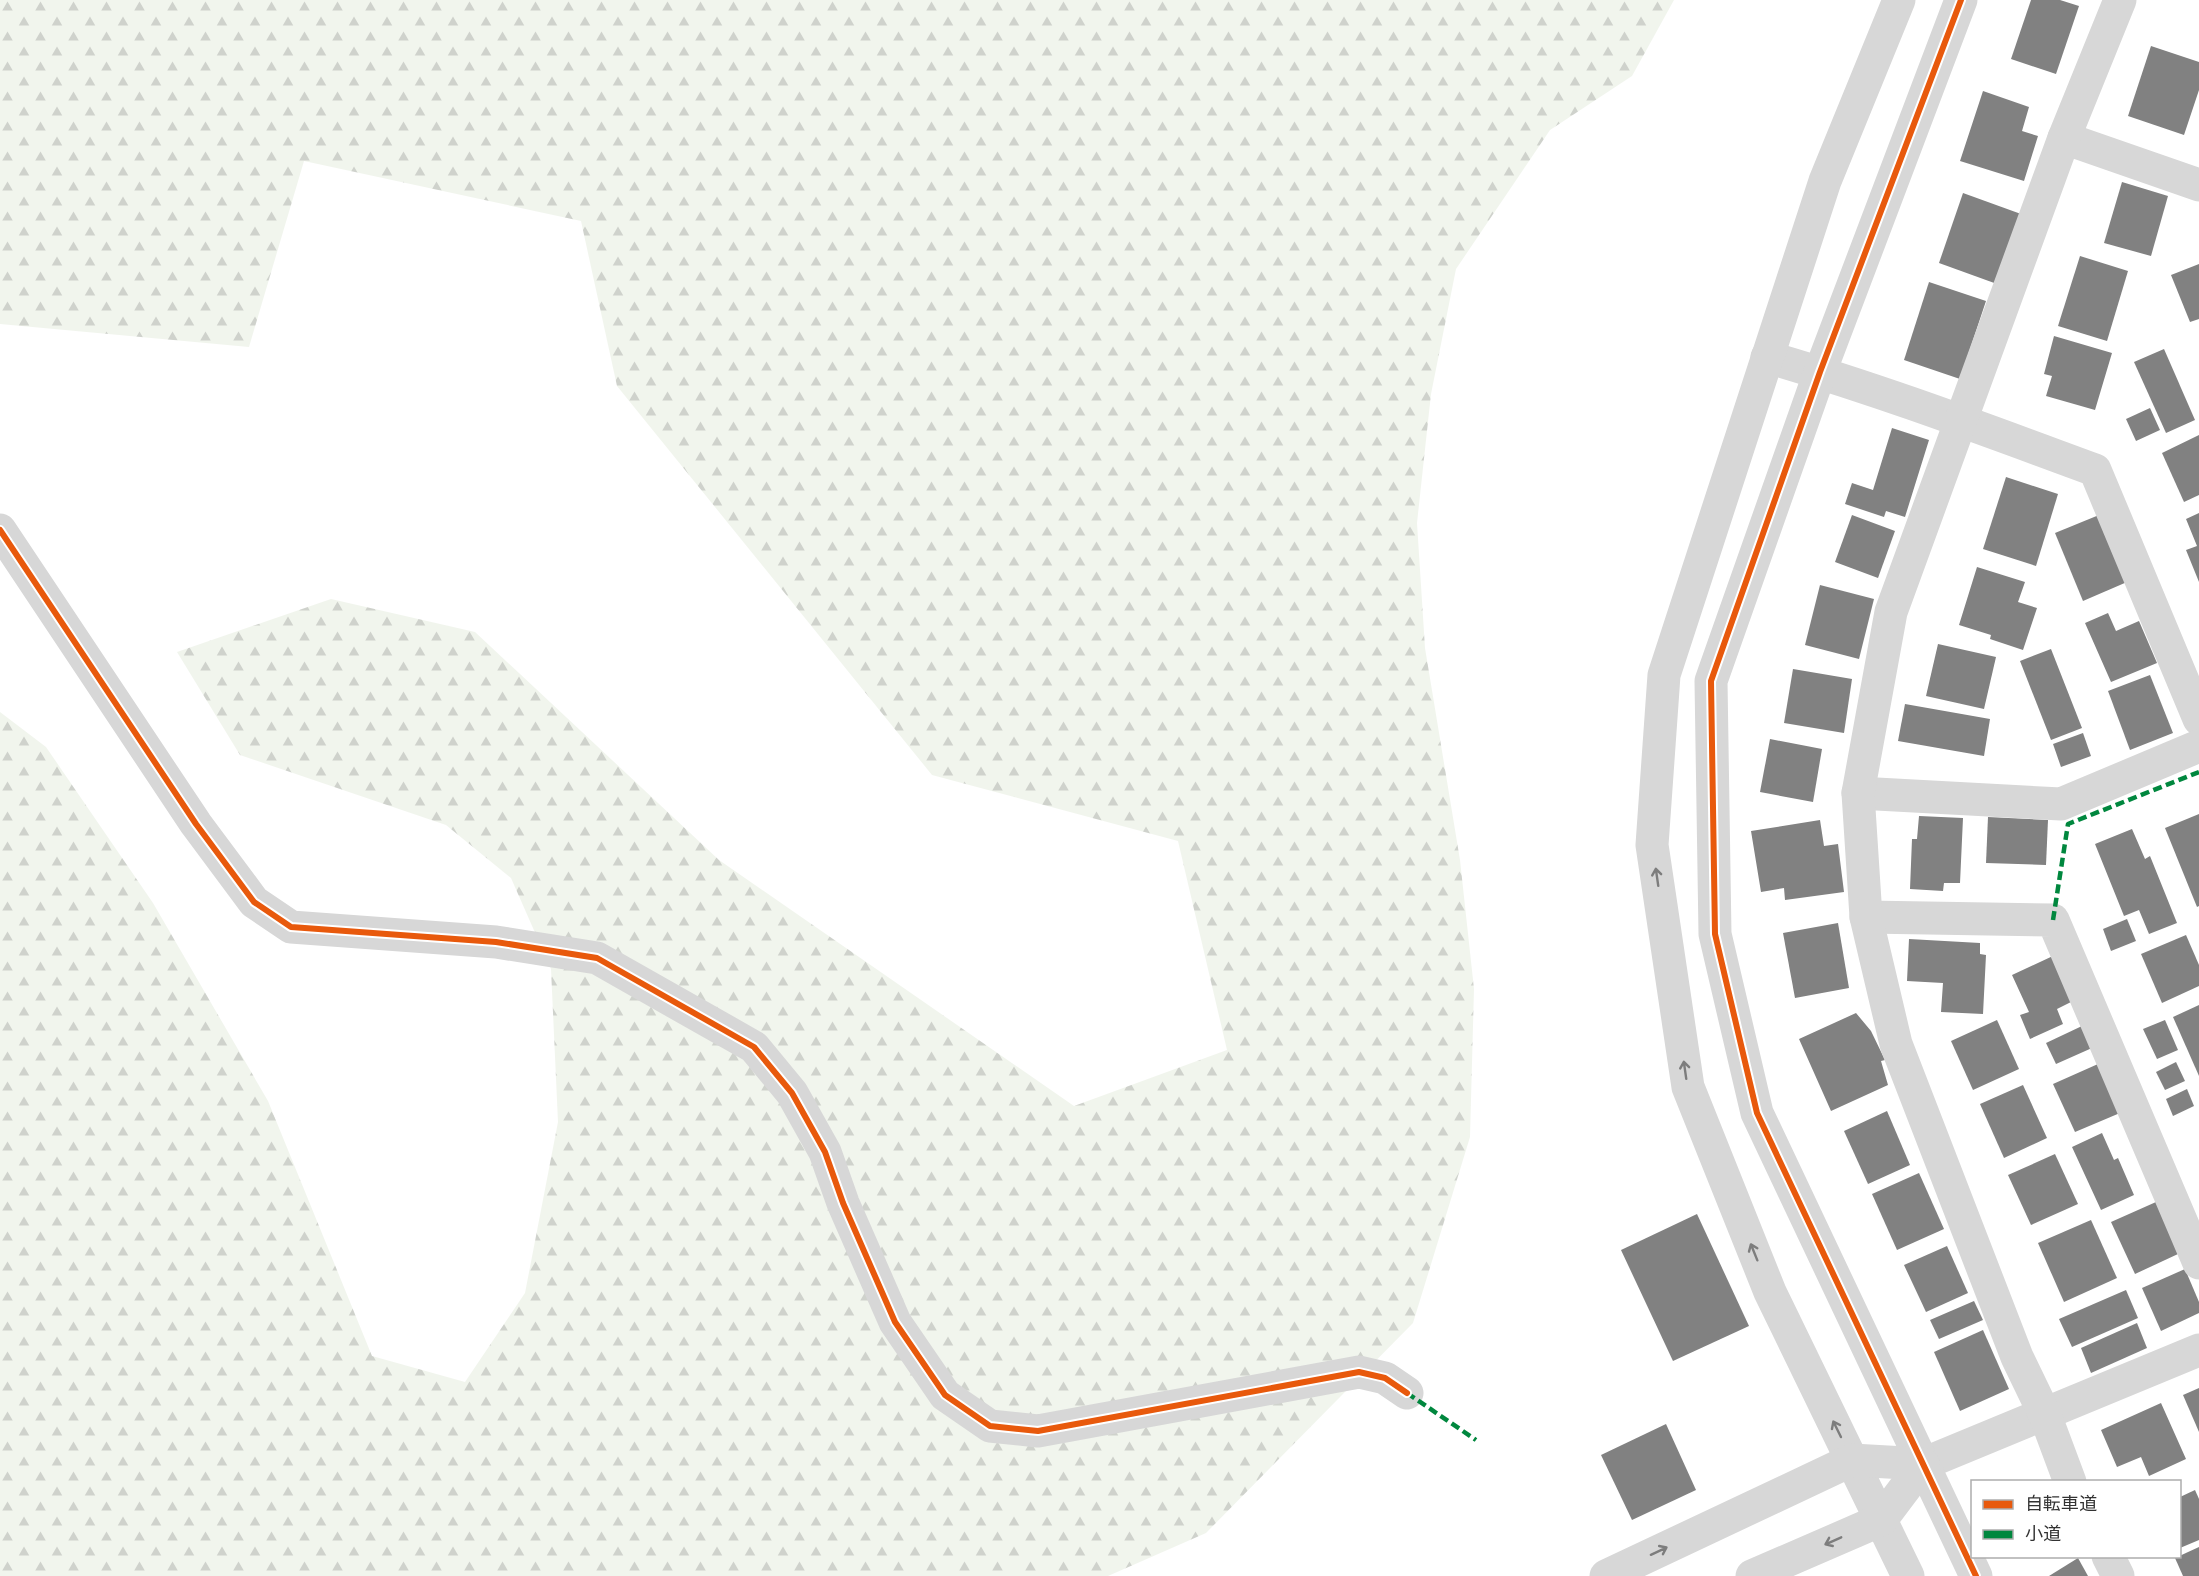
<svg xmlns="http://www.w3.org/2000/svg" width="2199" height="1576" font-family="'Work Sans','Noto Sans JP',sans-serif">
<style>
.forest{fill:url(#forest-firs)}
.building{fill:#818181}
.lines{fill:none;stroke-linecap:round;stroke-linejoin:round}
.minor{stroke:#d7d7d7;stroke-width:33}
.tertiary{stroke:#d7d7d7;stroke-width:33}
.quiet{stroke:#00873e;stroke-width:4.5;stroke-dasharray:9 4.5;stroke-linecap:butt}
.cycleway-casing{stroke:#fff;stroke-width:10}
.cycleway{stroke:#e8590c;stroke-width:6}
.oneway{stroke:#7d7d7d}
</style>
<defs>
<pattern id="forest-firs" width="22" height="20" patternUnits="userSpaceOnUse" patternTransform="scale(1.5)"><rect width="22" height="20" fill="#f1f5ed"/><path d="M5 1l3.5 6h-7zM16 11l3.5 6h-7z" fill="#cfd2cc"/></pattern>
</defs>
<rect width="100%" height="100%" fill="#fff"/>
<path class="forest" d="M0,0H1674L1632,76L1550,130L1456,269L1431,394L1417,523L1425,648L1460,860L1474,989L1470,1137L1413,1323L1206,1533L1108,1576H0V712L46,747L153,903L268,1101L372,1356L465,1382L525,1293L558,1122L551,969L511,878L446,825L240,755L177,652L331,599L475,632L719,860L1074,1106L1227,1050L1178,841L932,775L617,386L581,221L304,161L249,347L0,324Z"/>
<g class="building">
<path d="M2031,0H2060L2079,6L2056,74L2011,59Z"/>
<path d="M2151,46L2199,62V90L2184,135L2128,116Z"/>
<path d="M1983,91L2029,107L2022,131L2038,136L2024,181L1960,161Z"/>
<path d="M2122,182L2168,196L2151,256L2104,243Z"/>
<path d="M1963,193L2021,214L1997,284L1939,263Z"/>
<path d="M2080,256L2128,271L2107,341L2058,326Z"/>
<path d="M2199,264V319L2190,322L2171,275Z"/>
<path d="M1929,282L1986,301L1960,379L1904,360Z"/>
<path d="M2054,336L2112,353L2095,410L2046,396L2052,376L2044,374Z"/>
<path d="M2164,349L2195,420L2166,433L2134,362Z"/>
<path d="M2150,408L2160,430L2136,441L2126,419Z"/>
<path d="M1892,428L1929,440L1905,517L1886,511L1884,517L1845,504L1852,483L1873,490Z"/>
<path d="M2199,435V495L2184,502L2162,453Z"/>
<path d="M2006,477L2058,494L2036,566L1983,549Z"/>
<path d="M2199,513V582L2186,550L2197,546L2186,519Z"/>
<path d="M1852,515L1895,531L1878,578L1835,562Z"/>
<path d="M2099,515L2127,582L2083,601L2055,533Z"/>
<path d="M1977,567L2025,582L2018,602L2037,608L2023,650L1990,639L1991,635L1959,625Z"/>
<path d="M1820,585L1874,599L1859,659L1805,645Z"/>
<path d="M2108,613L2116,631L2139,621L2157,663L2111,682L2085,623Z"/>
<path d="M1938,644L1996,657L1984,709L1926,696Z"/>
<path d="M2051,649L2082,728L2051,740L2020,661Z"/>
<path d="M1793,669L1852,679L1844,733L1784,723Z"/>
<path d="M2150,675L2173,733L2130,750L2108,691Z"/>
<path d="M1905,704L1990,719L1984,756L1898,741Z"/>
<path d="M2083,733L2091,756L2061,767L2053,744Z"/>
<path d="M1770,739L1822,749L1813,802L1760,792Z"/>
<path d="M2199,814V906L2197,907L2165,828Z"/>
<path d="M1919,816L1963,818L1960,883H1944L1943,891L1910,889L1912,839H1917Z"/>
<path d="M1988,817L2048,820L2046,865L1986,863Z"/>
<path d="M1820,820L1824,846L1838,844L1844,892L1785,900L1784,888L1761,892L1751,831Z"/>
<path d="M2132,829L2145,859L2150,856L2177,923L2149,934L2139,910L2124,916L2095,844Z"/>
<path d="M2127,919L2136,941L2111,951L2103,929Z"/>
<path d="M1838,923L1849,988L1795,998L1783,933Z"/>
<path d="M2186,935L2199,965V986L2162,1003L2141,954Z"/>
<path d="M1909,939L1980,943V954L1986,955L1983,1014L1941,1012L1943,983L1907,981Z"/>
<path d="M2055,955L2075,1000L2057,1009L2063,1024L2030,1039L2020,1015L2029,1012L2012,975Z"/>
<path d="M2199,1005V1076L2173,1017Z"/>
<path d="M1856,1013L1871,1031L1885,1060L1881,1061L1888,1085L1831,1111L1799,1039Z"/>
<path d="M1997,1020L2019,1069L1973,1090L1951,1041Z"/>
<path d="M2165,1020L2178,1050L2157,1059L2143,1029Z"/>
<path d="M2082,1026L2092,1048L2056,1064L2046,1043Z"/>
<path d="M2176,1062L2185,1081L2165,1090L2156,1072Z"/>
<path d="M2098,1064L2120,1113L2075,1132L2053,1084Z"/>
<path d="M2023,1085L2047,1138L2004,1158L1980,1104Z"/>
<path d="M2187,1089L2194,1106L2173,1116L2166,1099Z"/>
<path d="M1887,1111L1910,1165L1868,1184L1844,1131Z"/>
<path d="M2102,1133L2114,1160L2118,1158L2134,1195L2101,1210L2072,1147Z"/>
<path d="M2055,1154L2078,1204L2031,1225L2008,1175Z"/>
<path d="M1919,1173L1944,1229L1897,1250L1872,1194Z"/>
<path d="M2156,1202L2178,1254L2135,1274L2111,1222Z"/>
<path d="M1697,1214L1749,1326L1673,1361L1621,1250Z"/>
<path d="M2091,1220L2117,1278L2064,1302L2038,1243Z"/>
<path d="M1947,1246L1968,1293L1926,1312L1904,1265Z"/>
<path d="M2185,1269L2199,1302V1313L2161,1331L2142,1288Z"/>
<path d="M2126,1290L2138,1318L2072,1347L2059,1319Z"/>
<path d="M1974,1301L1983,1320L1939,1339L1930,1320Z"/>
<path d="M2137,1323L2147,1348L2091,1373L2081,1348Z"/>
<path d="M1983,1330L2009,1389L1960,1411L1934,1352Z"/>
<path d="M2199,1388V1432L2183,1395Z"/>
<path d="M2161,1403L2186,1459L2149,1476L2141,1457L2117,1467L2101,1430Z"/>
<path d="M1666,1424L1696,1490L1632,1520L1601,1455Z"/>
<path d="M2195,1490L2199,1499V1540L2180,1548V1497Z"/>
<path d="M2199,1547V1576H2183L2175,1558Z"/>
<path d="M2078,1558L2088,1576H2049Z"/>
</g>
<g class="lines">
<g class="minor">
<path d="M2064,138L2199,185"/>
<path d="M1767,357C1878,389 1986,430 2095,470L2199,719"/>
<path d="M0,530L196,824L254,902L291,927L496,942L597,958L754,1047L792,1093L825,1152L843,1203L895,1322L945,1395L990,1426L1038,1431L1359,1372L1385,1378L1407,1393"/>
<path d="M1858,793L2061,804L2199,746"/>
<path d="M1866,917L2053,920L2199,1263"/>
<path d="M1923,1464L2199,1350"/>
<path d="M2070,1482L2045,1415L2017,1357L1896,1044L1866,917L1858,793L1891,612L2064,138L2120,0"/>
<path d="M2108,1556L2118,1576"/>
</g>
<g class="tertiary">
<path d="M1899,0L1825,181L1664,675L1652,845L1688,1087L1770,1292L1908,1576"/>
<path d="M1961,0L1820,372L1711,681L1715,934L1757,1113L1976,1576"/>
<path d="M1606,1576L1852,1460L1923,1464"/>
<path d="M1752,1576L1881,1520L1923,1464"/>
</g>
<g class="quiet">
<path d="M2053,920L2068,824L2199,772"/>
<path d="M1407,1393L1476,1440"/>
</g>
<defs>
<g id="cycleway">
<path d="M1961,0L1820,372L1711,681L1715,934L1757,1113L1976,1576"/>
<path d="M0,530L196,824L254,902L291,927L496,942L597,958L754,1047L792,1093L825,1152L843,1203L895,1322L945,1395L990,1426L1038,1431L1359,1372L1385,1378L1407,1393"/>
</g>
</defs>
<use href="#cycleway" class="cycleway-casing"/>
<use href="#cycleway" class="cycleway"/>
</g>
<defs><path id="oneway-shaft" d="M-6 0H5M1.5-3L5.5 0L1.5 3" fill="none" stroke-width="1.6" stroke-linecap="round" stroke-linejoin="round" transform="scale(1.5)"/></defs>
<g class="oneway">
<use href="#oneway-shaft" transform="translate(1657 877) rotate(-98)"/>
<use href="#oneway-shaft" transform="translate(1685 1070) rotate(-98)"/>
<use href="#oneway-shaft" transform="translate(1754 1252) rotate(-112)"/>
<use href="#oneway-shaft" transform="translate(1837 1429) rotate(-116)"/>
<use href="#oneway-shaft" transform="translate(1833 1541) rotate(156)"/>
<use href="#oneway-shaft" transform="translate(1659 1551) rotate(-25)"/>
</g>
<rect x="1971" y="1480" width="210" height="78" fill="#ffffff" stroke="#adadad" stroke-width="1.5"/>
<rect x="1983" y="1500" width="30" height="9" fill="#e8590c" stroke="#adadad" stroke-width="1.5"/>
<text x="2025" y="1510" font-size="18" fill="#333333">自転車道</text>
<rect x="1983" y="1530" width="30" height="9" fill="#00873e" stroke="#adadad" stroke-width="1.5"/>
<text x="2025" y="1540" font-size="18" fill="#333333">小道</text>
</svg>
